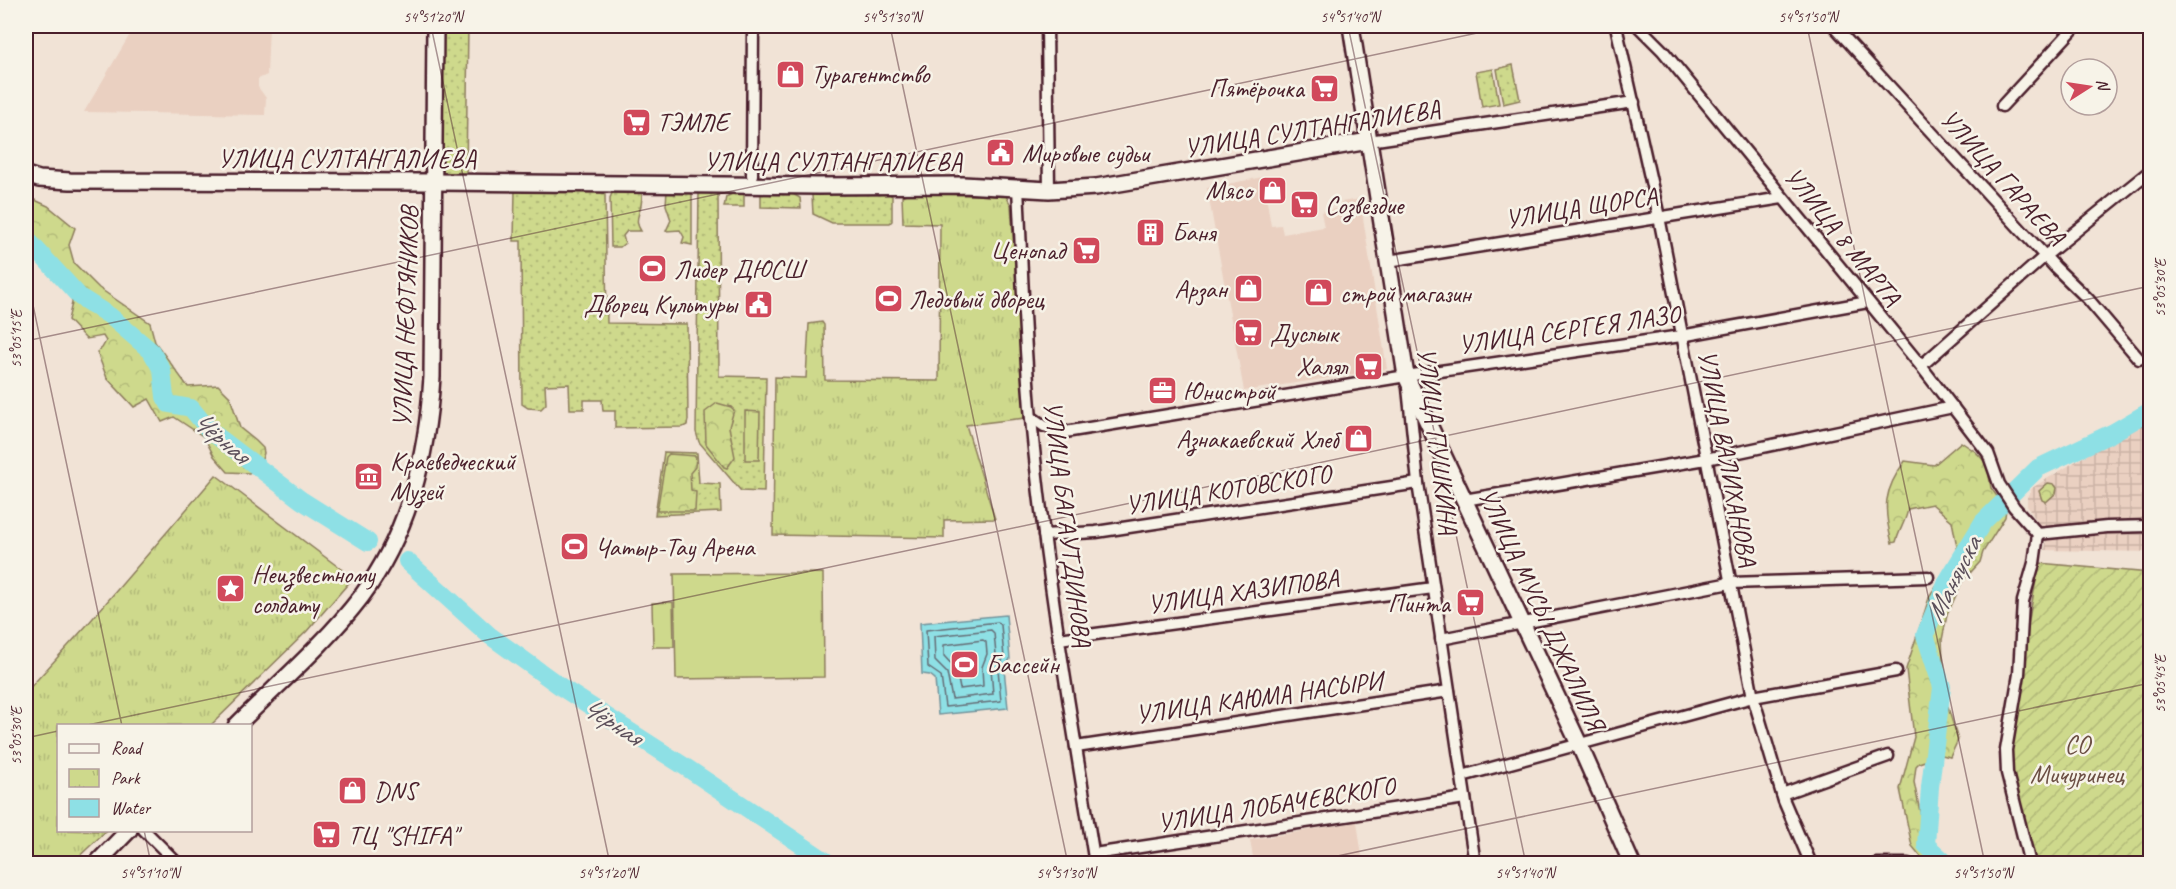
<svg xmlns="http://www.w3.org/2000/svg" width="2176" height="889" font-family="Caveat,sans-serif">
<style>
.built{fill:#ead0c1}
.industrial{fill:url(#industrial-grid)}
.grass{fill:url(#grass-dots);stroke:#8c7c5c;stroke-width:1.5}
.forest{fill:url(#forest-crowns);stroke:#8c7c5c;stroke-width:1.5}
.park{fill:url(#park-tufts);stroke:#8c7c5c;stroke-width:1.5}
.garden{fill:url(#garden-furrows);stroke:#8c7c5c;stroke-width:1.5}
.pitch{fill:#ced98c;stroke:#8c7c5c;stroke-width:1.5}
.water{fill:#8ee0e5;stroke:#73939b;stroke-width:1.5}
.lines{fill:none;stroke-linecap:round;stroke-linejoin:round}
.shore{stroke:#656c75;stroke-width:1.5}
.river{stroke:#8ee0e5;stroke-width:18}
.street-casing{stroke:#4a1f2b;stroke-width:15}
.secondary-casing{stroke:#4a1f2b;stroke-width:20}
.street{stroke:#f7f3e8;stroke-width:10}
.secondary{stroke:#f7f3e8;stroke-width:15}
.ticks{fill:none;stroke:#4a1f2b;stroke-width:1.5;stroke-opacity:0.45}
.labels{text-anchor:middle;stroke-width:5;stroke-linejoin:round;paint-order:stroke}
.poi-label{font-size:26px;fill:#4a1f2b;stroke:#f7f3e8;text-anchor:start}
.street-label{font-size:26px;fill:#4a1f2b;stroke:#f7f3e8}
.park-label{font-size:26px;fill:#6b4e43;stroke:#f7f3e8}
.water-label{font-size:27px;font-style:italic;fill:#5b4f5a;stroke:#f7f3e8}
.neatline{fill:none;stroke:#4a1f2b;stroke-width:2}
.ticks-label{font-size:15px;text-anchor:middle;fill:#4a1f2b}
</style>
<defs>
<pattern id="industrial-grid" width="8" height="8" patternUnits="userSpaceOnUse" patternTransform="scale(1.5)"><rect width="8" height="8" fill="#ead0c1"/><path d="M0 4h8M4 0v8" fill="none" stroke="#cab2a6"/></pattern>
<pattern id="grass-dots" width="8" height="8" patternUnits="userSpaceOnUse" patternTransform="scale(1.5)"><rect width="8" height="8" fill="#ced98c"/><path d="M2 2h.1M6 6h.1" fill="none" stroke="#b2ba79" stroke-width="1.8" stroke-linecap="round"/></pattern>
<pattern id="forest-crowns" width="20" height="18" patternUnits="userSpaceOnUse" patternTransform="scale(1.5)"><rect width="20" height="18" fill="#ced98c"/><path d="M2 6a3 3 0 1 1 6 0M12 15a3 3 0 1 1 6 0" fill="none" stroke="#b2ba79"/></pattern>
<pattern id="park-tufts" width="24" height="20" patternUnits="userSpaceOnUse" patternTransform="scale(1.5)"><rect width="24" height="20" fill="#ced98c"/><path d="M3 7l-1-3M5 7V3M7 7l1-3M15 17l-1-3M17 17v-4M19 17l1-3" fill="none" stroke="#b2ba79"/></pattern>
<pattern id="garden-furrows" width="10" height="10" patternUnits="userSpaceOnUse" patternTransform="scale(1.5)"><rect width="10" height="10" fill="#ced98c"/><path d="M-1 1l2-2M0 10L10 0M9 11l2-2" fill="none" stroke="#b2ba79"/></pattern>
</defs>
<rect width="100%" height="100%" fill="#f1e3d6"/>
<filter id="ink" filterUnits="userSpaceOnUse"><feTurbulence type="fractalNoise" baseFrequency=".0167" numOctaves="2"/><feDisplacementMap in="SourceGraphic" scale="12" xChannelSelector="R" yChannelSelector="G"/><feConvolveMatrix kernelMatrix="1 2 1 2 8 2 1 2 1" color-interpolation-filters="sRGB"/></filter>
<g filter="url(#ink)">
<g class="built">
<path d="M135,26H269L267,75L258,79V87L266,98L265,115L84,112Z"/>
<path d="M1263,177L1271,226L1281,225L1283,234L1324,227L1321,212L1341,208V202L1360,199L1387,369L1244,391L1207,188Z"/>
<path d="M1357,822L1363,863H1254L1250,840Z"/>
</g>
<path class="industrial" d="M2150,420V552L2045,550L2046,542L2041,527L2027,506V497L2032,488L2124,432Z"/>
<g class="grass">
<path d="M443,26H468L466,174L444,173L440,167Z"/>
<path d="M1513,65L1520,100L1503,104L1497,69Z"/>
<path d="M1493,69L1499,104L1482,107L1476,72Z"/>
<path d="M642,189C642,194 642,200 641,205C639,216 634,220 641,231H627L623,236L625,243L620,247H611L610,198L613,191Z"/>
<path d="M515,190L604,191L605,195L607,323L687,324L688,420L687,425L683,427L615,428V411H603L602,400H584V409H570L569,384L545,385L546,404L541,409L528,408L522,404L521,241H514Z"/>
<path d="M667,190L691,192L692,194V245L682,243L684,237L680,230L666,231L671,220L666,205Z"/>
<path d="M699,191L717,192L718,194L719,376L766,377L764,492L741,491L699,442L696,432Z"/>
<path d="M761,193H791L800,198L801,208L761,207Z"/>
<path d="M814,193L889,194L892,196V221L890,223H832L813,214L812,195Z"/>
<path d="M732,194H744V207H724L726,197Z"/>
<path d="M664,452L697,453L699,483L720,484L721,512L655,515Z"/>
</g>
<g class="forest">
<path d="M26,196L48,206L75,228L69,245L74,263L99,288L150,323L155,342L188,387L218,385L230,397L240,428L256,441L263,448L264,453L260,465L249,473L228,472L214,456L204,437L174,417L162,422L149,399L134,407L107,378L97,352L102,348L106,341L103,336L86,339L68,320L72,303L73,281L26,227Z"/>
<path d="M717,403L731,407L734,410L729,427L735,457L727,468L724,467L706,444L705,412Z"/>
<path d="M2150,408V427L2142,425L2130,429L2128,427C2131,417 2140,409 2150,408Z"/>
<path d="M1961,442L1976,452L1987,464L1991,488L2006,509L2005,517L1983,552L1980,562L1962,582L1947,615L1942,640L1943,660L1947,680V704L1958,740L1950,757L1942,755L1919,763L1916,766L1914,782L1923,827L1933,844L1952,863H1926L1912,846L1900,789L1914,737L1906,669L1930,595L1958,552L1952,521L1932,504L1908,509C1906,521 1899,530 1896,542L1892,543C1883,508 1883,491 1905,461L1934,465Z"/>
<path d="M669,454L696,456L695,467L690,473L691,490L696,492L695,511H657L666,457Z"/>
<path d="M2048,483L2054,484L2057,488L2056,493L2046,502L2042,500L2039,491Z"/>
</g>
<g class="park">
<path d="M908,193L1006,196L1011,205L1025,418L966,425L995,519L944,520V538L773,535L775,377L806,378L809,324L822,322L824,325L825,380L939,381L940,224L903,223L902,196Z"/>
<path d="M745,411L760,412L759,460H745Z"/>
<path d="M216,475L353,578L307,631L211,725L58,726V830L106,831L72,863H26V692L87,625Z"/>
</g>
<path class="garden" d="M2039,563L2150,573V863H2032L2001,764L2017,687Z"/>
<g class="pitch">
<path d="M823,573L824,677L676,679L674,574Z"/>
<path d="M673,602L674,647H653L652,603Z"/>
</g>
<path class="water" d="M1006,615L1010,659L1004,669L1008,708L938,715L935,679L930,675L922,674L920,623Z"/>
<g class="lines">
<g class="shore">
<path d="M998,622L1001,625L1004,657L998,669L1001,701L945,707L941,676L928,667L926,630Z"/>
<path d="M991,630L994,633L996,655L991,668L993,694L952,699L947,673L935,661L934,636Z"/>
<path d="M983,640L986,642L987,654L982,667L983,686L960,689L956,669L944,656V645Z"/>
</g>
<g class="river">
<path d="M26,238L80,297L110,316L151,351L162,370L165,397L169,404L191,408L209,430L301,500L368,542"/>
<path d="M407,561L489,635L564,689L687,768L830,864"/>
<path d="M1947,864L1926,845L1930,787L1942,687L1925,635L1946,583L1983,522L2038,468L2112,433L2150,411"/>
</g>
<defs>
<g id="street">
<path d="M1047,26L1049,190"/>
<path d="M1616,26L1659,217L1753,697L1784,801L1811,864"/>
<path d="M1638,26L1663,51L1921,366L1988,453L1999,484L2014,507L2038,534"/>
<path d="M1834,26L2055,267L2088,299L2139,359"/>
<path d="M2002,106L2076,26"/>
<path d="M1369,141L1634,102"/>
<path d="M752,175L753,26"/>
<path d="M1018,188C1022,265 1024,343 1031,419C1045,568 1071,716 1095,864"/>
<path d="M1388,261L1782,198"/>
<path d="M1921,366L2045,256L2150,171"/>
<path d="M1408,388L1418,483L1475,864"/>
<path d="M1031,417L1044,426L1065,432L1406,376L1681,336L1868,302"/>
<path d="M1464,500L1706,459L1953,407"/>
<path d="M2038,534L2107,527L2150,526"/>
<path d="M1044,535L1096,532L1418,483"/>
<path d="M1059,639L1433,588"/>
<path d="M1441,639L1730,583L1928,577"/>
<path d="M1076,747L1449,691"/>
<path d="M1462,776L1753,697L1896,671"/>
<path d="M1782,794L1888,756"/>
<path d="M144,830L178,864"/>
<path d="M1094,854L1465,798"/>
<path d="M1876,864H1908"/>
<path d="M2030,864L2007,773L2006,750L2019,674L2023,601L2034,563L2038,534"/>
</g>
<g id="secondary">
<path d="M1351,26L1406,376L1579,744L1632,864"/>
<path d="M26,175L39,179L70,181L433,182L818,186L963,185L1049,190L1096,187L1369,141"/>
<path d="M236,726C278,684 325,644 361,597C409,532 427,457 432,377L435,26"/>
<path d="M96,864L129,830"/>
</g>
</defs>
<use href="#street" class="street-casing"/>
<use href="#secondary" class="secondary-casing"/>
<use href="#street" class="street"/>
<use href="#secondary" class="secondary"/>
</g>
</g>
<path class="ticks" d="M431,26L610,864M890,26L1068,864M1348,26L1526,864M1807,26L1985,864M26,272L122,726M26,341L1510,26M83,726L2150,286M26,738L58,731M144,830L151,864M1300,864L2150,683"/>
<defs>
<symbol id="shop-square" viewBox="-11 -11 22 22"><rect x="-9" y="-9" width="18" height="18" rx="4" fill="#d1495b" stroke="#f7f3e8"/><path d="M-5-2.5h2.3a2.7 3.5 0 0 1 5.4 0H5L5.5 6h-11ZM-1.5-2.5h3a1.5 2.3 0 0 0-3 0Z" fill="#fff"/></symbol>
<symbol id="supermarket-square" viewBox="-11 -11 22 22"><rect x="-9" y="-9" width="18" height="18" rx="4" fill="#d1495b" stroke="#f7f3e8"/><path d="M-6-5.5h2.5l.6 2H6L4.5 2H-2.5L-4.4-4H-6ZM-1.5 3.2a1.3 1.3 0 1 0 .1 0ZM3 3.2a1.3 1.3 0 1 0 .1 0Z" fill="#fff"/></symbol>
<symbol id="civic-square" viewBox="-11 -11 22 22"><rect x="-9" y="-9" width="18" height="18" rx="4" fill="#d1495b" stroke="#f7f3e8"/><path d="M-.6-6.5H3V-4.5H.6V-3L4-1V1h2V6H-6V1h2V-1L-.6-3ZM-1.2 2.5V6h2.4V2.5Z" fill="#fff"/></symbol>
<symbol id="building-square" viewBox="-11 -11 22 22"><rect x="-9" y="-9" width="18" height="18" rx="4" fill="#d1495b" stroke="#f7f3e8"/><path d="M-4-6H4V6H1V3H-1V6H-4ZM-2.5-4.3h1.7v1.8h-1.7ZM.8-4.3h1.7v1.8H.8ZM-2.5-1h1.7V.8h-1.7ZM.8-1h1.7V.8H.8Z" fill="#fff"/></symbol>
<symbol id="stadium-square" viewBox="-11 -11 22 22"><rect x="-9" y="-9" width="18" height="18" rx="4" fill="#d1495b" stroke="#f7f3e8"/><path d="M0-5a6.5 5 0 1 0 0 10a6.5 5 0 1 0 0-10ZM-3.5-1.8h7v3.6h-7Z" fill="#fff"/></symbol>
<symbol id="office-square" viewBox="-11 -11 22 22"><rect x="-9" y="-9" width="18" height="18" rx="4" fill="#d1495b" stroke="#f7f3e8"/><path d="M-6-3h4V-5.5h4V-3h4V5H-6ZM-1-4.5V-3h2v-1.5ZM-6 0V1H6V0Z" fill="#fff"/></symbol>
<symbol id="museum-square" viewBox="-11 -11 22 22"><rect x="-9" y="-9" width="18" height="18" rx="4" fill="#d1495b" stroke="#f7f3e8"/><path d="M0-6L6-3V-2H-6V-3ZM-5-1h2V3h-2ZM-1-1h2V3h-2ZM3-1h2V3H3ZM-6 4H6V6H-6Z" fill="#fff"/></symbol>
<symbol id="sight-square" viewBox="-11 -11 22 22"><rect x="-9" y="-9" width="18" height="18" rx="4" fill="#d1495b" stroke="#f7f3e8"/><path d="M0-6L1.8-2.2L6-1.7L2.9 1.2L3.7 5.4L0 3.3L-3.7 5.4L-2.9 1.2L-6-1.7L-1.8-2.2Z" fill="#fff"/></symbol>
</defs>
<g fill-rule="evenodd">
<use href="#shop-square" x="774" y="58" width="33" height="33"/>
<use href="#supermarket-square" x="1308" y="72" width="33" height="33"/>
<use href="#supermarket-square" x="620" y="106" width="33" height="33"/>
<use href="#civic-square" x="984" y="136" width="33" height="33"/>
<use href="#shop-square" x="1256" y="174" width="33" height="33"/>
<use href="#supermarket-square" x="1288" y="188" width="33" height="33"/>
<use href="#building-square" x="1134" y="216" width="33" height="33"/>
<use href="#supermarket-square" x="1070" y="234" width="33" height="33"/>
<use href="#stadium-square" x="636" y="252" width="33" height="33"/>
<use href="#shop-square" x="1232" y="272" width="33" height="33"/>
<use href="#shop-square" x="1302" y="276" width="33" height="33"/>
<use href="#stadium-square" x="872" y="282" width="33" height="33"/>
<use href="#civic-square" x="742" y="288" width="33" height="33"/>
<use href="#supermarket-square" x="1232" y="316" width="33" height="33"/>
<use href="#supermarket-square" x="1352" y="350" width="33" height="33"/>
<use href="#office-square" x="1146" y="374" width="33" height="33"/>
<use href="#shop-square" x="1342" y="422" width="33" height="33"/>
<use href="#museum-square" x="352" y="460" width="33" height="33"/>
<use href="#stadium-square" x="558" y="530" width="33" height="33"/>
<use href="#sight-square" x="214" y="572" width="33" height="33"/>
<use href="#supermarket-square" x="1454" y="586" width="33" height="33"/>
<use href="#stadium-square" x="948" y="648" width="33" height="33"/>
<use href="#shop-square" x="336" y="774" width="33" height="33"/>
<use href="#supermarket-square" x="310" y="818" width="33" height="33"/>
</g>
<g class="labels">
<g class="poi-label">
<text x="811" y="83">Турагентство</text>
<text x="1304" y="97" text-anchor="end">Пятёрочка</text>
<text x="657" y="131">ТЭМЛЕ</text>
<text x="1022" y="162">Мировые судьи</text>
<text x="1252" y="199" text-anchor="end">Мясо</text>
<text x="1325" y="214">Созвездие</text>
<text x="1172" y="241">Баня</text>
<text x="1065" y="259" text-anchor="end">Ценопад</text>
<text x="674" y="278">Лидер ДЮСШ</text>
<text x="1227" y="298" text-anchor="end">Арзан</text>
<text x="1340" y="302">строй магазин</text>
<text x="909" y="308">Ледовый дворец</text>
<text x="737" y="313" text-anchor="end">Дворец Культуры</text>
<text x="1270" y="342">Дуслык</text>
<text x="1347" y="375" text-anchor="end">Халял</text>
<text x="1183" y="400">Юнистрой</text>
<text x="1338" y="448" text-anchor="end">Азнакаевский Хлеб</text>
<text x="390" y="470">Краеведческий<tspan x="390" dy="30">Музей</tspan></text>
<text x="595" y="556">Чатыр-Тау Арена</text>
<text x="252" y="583">Неизвестному<tspan x="252" dy="30">солдату</tspan></text>
<text x="1450" y="612" text-anchor="end">Пинта</text>
<text x="986" y="673">Бассейн</text>
<text x="374" y="800">DNS</text>
<text x="348" y="844">ТЦ "SHIFA"</text>
</g>
<g class="street-label">
<text transform="translate(1312 128) rotate(-9)" y="9">УЛИЦА СУЛТАНГАЛИЕВА</text>
<text x="347" y="167">УЛИЦА СУЛТАНГАЛИЕВА</text>
<text x="833" y="170">УЛИЦА СУЛТАНГАЛИЕВА</text>
<text transform="translate(2003 177) rotate(48)" y="9">УЛИЦА ГАРАЕВА</text>
<text transform="translate(1581 207) rotate(-9)" y="9">УЛИЦА ЩОРСА</text>
<text transform="translate(1843 236) rotate(51)" y="9">УЛИЦА 8 МАРТА</text>
<text transform="translate(405 317) rotate(-88)" y="9">УЛИЦА НЕФТЯНИКОВ</text>
<text transform="translate(1569 329) rotate(-8)" y="9">УЛИЦА СЕРГЕЯ ЛАЗО</text>
<text transform="translate(1438 441) rotate(83)" y="9">УЛИЦА ПУШКИНА</text>
<text transform="translate(1728 458) rotate(79)" y="9">УЛИЦА ВАЛИХАНОВА</text>
<text transform="translate(1228 489) rotate(-9)" y="9">УЛИЦА КОТОВСКОГО</text>
<text transform="translate(1068 524) rotate(83)" y="9">УЛИЦА БАГАУТДИНОВА</text>
<text transform="translate(1243 591) rotate(-8)" y="9">УЛИЦА ХАЗИПОВА</text>
<text transform="translate(1542 609) rotate(65)" y="9">УЛИЦА МУСЫ ДЖАЛИЛЯ</text>
<text transform="translate(1259 697) rotate(-8)" y="9">УЛИЦА КАЮМА НАСЫРИ</text>
<text transform="translate(1276 804) rotate(-9)" y="9">УЛИЦА ЛОБАЧЕВСКОГО</text>
</g>
<g class="park-label">
<text x="2077" y="753">СО<tspan x="2077" dy="30">Мичуринец</tspan></text>
</g>
<g class="water-label">
<text transform="translate(221 437) rotate(40)" y="9">Чёрная</text>
<text transform="translate(1953 579) rotate(-63)" y="9">Маняуска</text>
<text transform="translate(612 721) rotate(33)" y="9">Чёрная</text>
</g>
</g>
<rect width="2176" height="889" fill="none" stroke="#f7f3e8" stroke-width="66"/>
<rect x="57" y="724" width="195" height="108" fill="#f7f3e8" stroke="#b29e9c" stroke-width="1.5"/>
<rect x="69" y="744" width="30" height="9" fill="#f7f3e8" stroke="#b29e9c" stroke-width="1.5"/>
<text x="111" y="754" font-size="18" fill="#4a1f2b">Road</text>
<rect x="69" y="769" width="30" height="18" fill="url(#park-tufts)" stroke="#b29e9c" stroke-width="1.5"/>
<text x="111" y="784" font-size="18" fill="#4a1f2b">Park</text>
<rect x="69" y="799" width="30" height="18" fill="#8ee0e5" stroke="#b29e9c" stroke-width="1.5"/>
<text x="111" y="814" font-size="18" fill="#4a1f2b">Water</text>
<g transform="translate(2089 87) rotate(78)"><circle r="28" fill="#f7f3e8" stroke="#b29e9c" stroke-width="1.5"/>
<path d="M0-4.5L10 22L0 15L-10 22Z" fill="#d1495b"/>
<text y="-9" font-size="16" font-weight="bold" text-anchor="middle" fill="#4a1f2b">N</text>
</g>
<rect x="33" y="33" width="2110" height="823" class="neatline"/>
<g class="ticks-label">
<text x="433" y="22">54°51'20"N</text>
<text x="892" y="22">54°51'30"N</text>
<text x="1350" y="22">54°51'40"N</text>
<text x="1808" y="22">54°51'50"N</text>
<text transform="translate(2160 288) rotate(-90)" y="5">53°05'30"E</text>
<text transform="translate(16 339) rotate(-90)" y="5">53°05'15"E</text>
<text transform="translate(2160 684) rotate(-90)" y="5">53°05'45"E</text>
<text transform="translate(16 736) rotate(-90)" y="5">53°05'30"E</text>
<text x="150" y="878">54°51'10"N</text>
<text x="608" y="878">54°51'20"N</text>
<text x="1066" y="878">54°51'30"N</text>
<text x="1525" y="878">54°51'40"N</text>
<text x="1983" y="878">54°51'50"N</text>
</g>
</svg>
